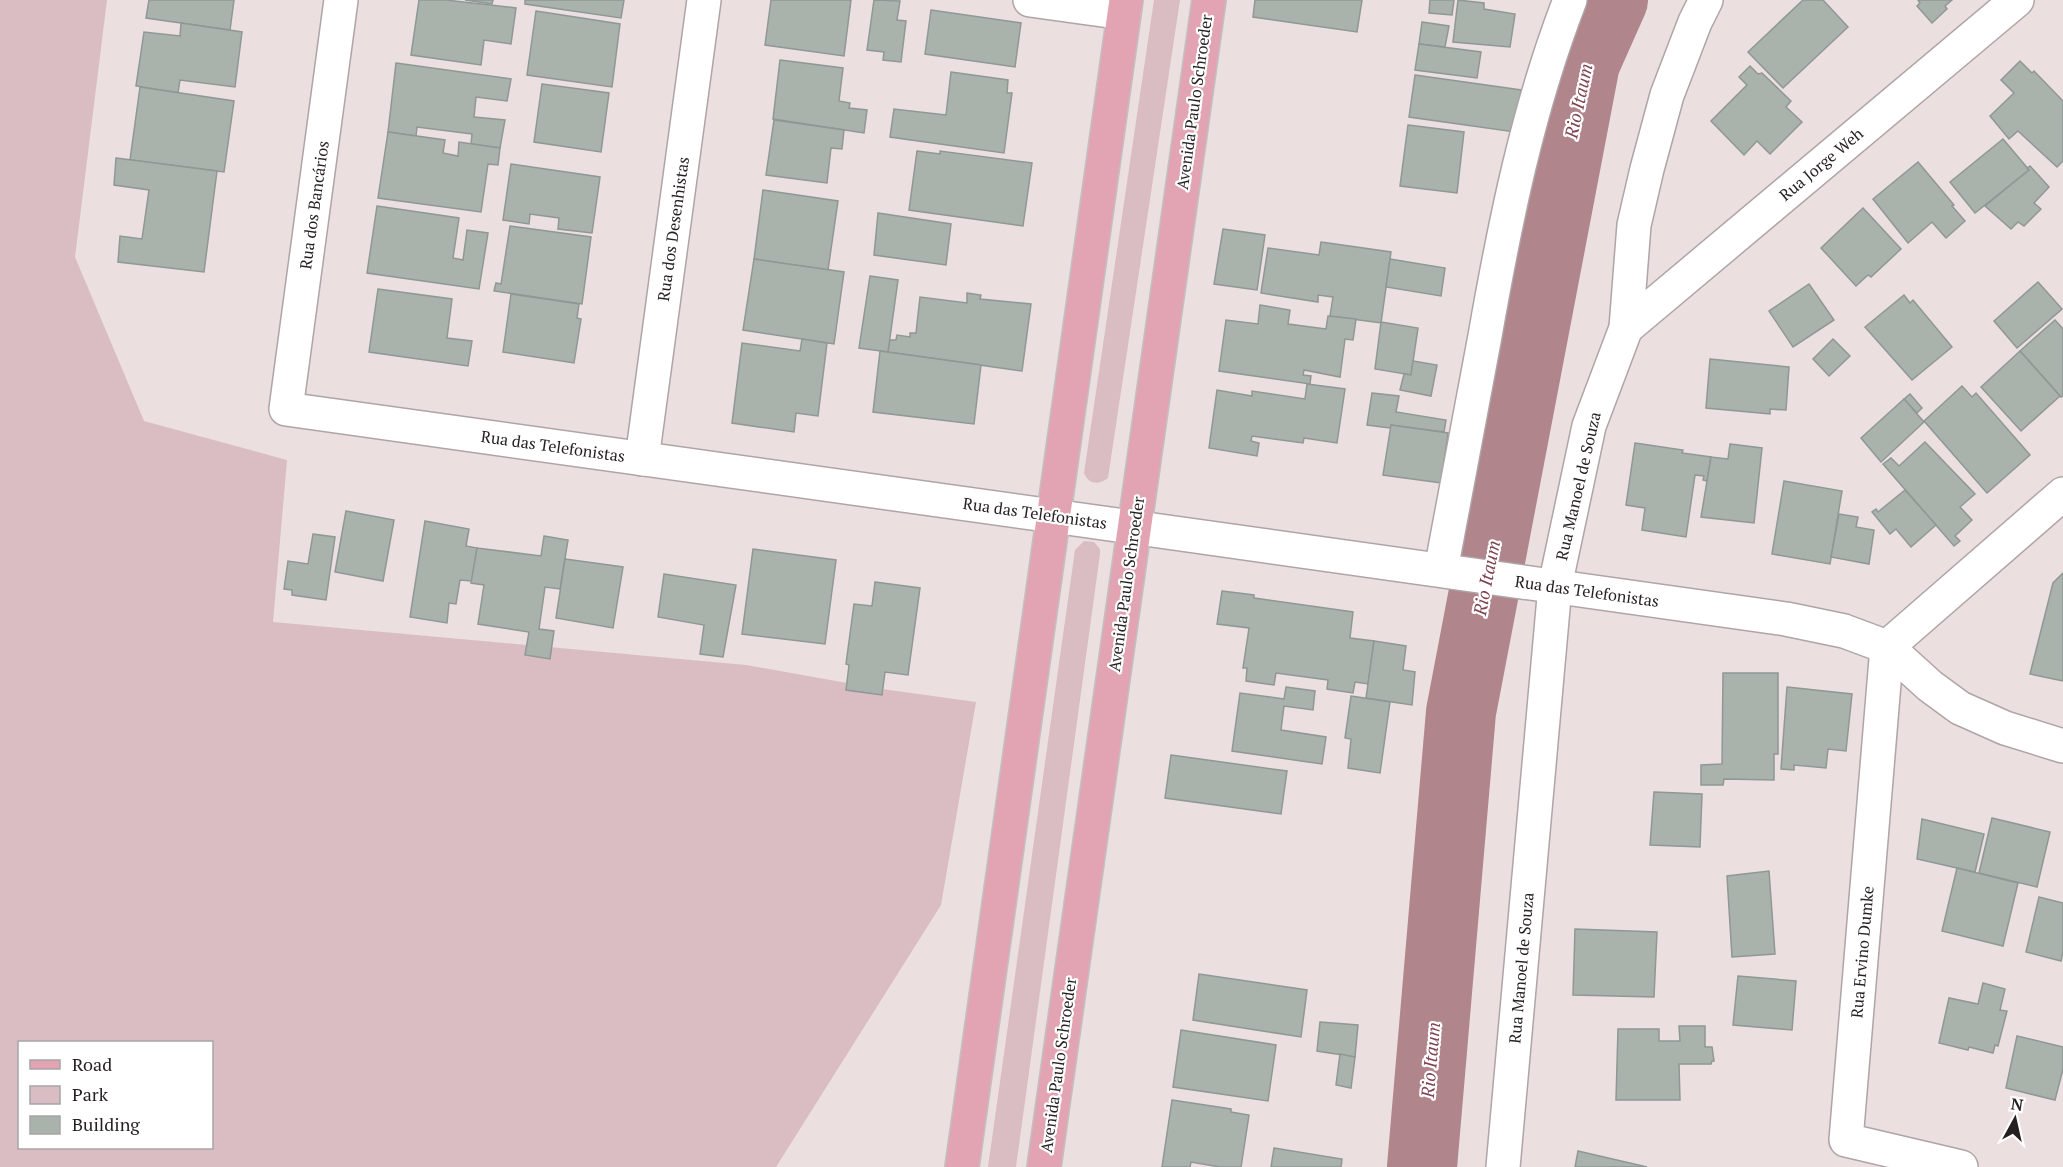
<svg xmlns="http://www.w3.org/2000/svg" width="2063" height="1167" font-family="'PT Serif',serif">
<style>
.green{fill:#dabdc2;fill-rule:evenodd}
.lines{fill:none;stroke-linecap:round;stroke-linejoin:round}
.river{stroke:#b0858c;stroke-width:70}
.building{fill:#aab2ac;stroke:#8f9892;stroke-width:1.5}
.street-casing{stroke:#afa4a6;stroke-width:36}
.secondary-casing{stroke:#afa4a6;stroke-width:36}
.primary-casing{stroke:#c2c0c1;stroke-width:36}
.street{stroke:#fff;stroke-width:33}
.secondary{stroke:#fff;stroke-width:33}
.primary{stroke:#e2a4b3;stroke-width:33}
.labels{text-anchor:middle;stroke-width:4.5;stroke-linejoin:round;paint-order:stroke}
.street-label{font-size:16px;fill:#241f20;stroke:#fff}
.water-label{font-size:18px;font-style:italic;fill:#7f4350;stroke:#fff}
</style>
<rect width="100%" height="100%" fill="#ebdfe0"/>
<g class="green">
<path d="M0,0H107L75,257L144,421L287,460L273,622L746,665L875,688L976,702L941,905L776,1167H0ZM20,1042H212V1148H20Z"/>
<path d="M1154,0H1180L1108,478C1099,485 1089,485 1084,473Z"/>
<path d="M1084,541L1094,542L1100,549V554L1016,1167H988L1075,550Z"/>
</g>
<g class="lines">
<path class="river" d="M1422,1167L1461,712L1585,63L1613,0"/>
</g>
<g class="building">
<path d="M149,0H234L230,30L146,18Z"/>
<path d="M419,0H446L516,8L511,44L484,40L481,65L411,55Z"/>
<path d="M465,0H493L492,4Z"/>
<path d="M525,0H624L621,18L525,4Z"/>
<path d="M771,0H851L844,56L765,45Z"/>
<path d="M874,0L900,1L897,20L906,21L901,62L883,60L884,52L867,50Z"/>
<path d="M1255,0H1362L1357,32L1253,17Z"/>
<path d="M1430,0H1454L1452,15L1429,13Z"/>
<path d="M1458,0L1484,3V9L1515,14L1510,47L1453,42Z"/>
<path d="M1803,0H1823L1848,27L1783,88L1748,52Z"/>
<path d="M1918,0H1952L1945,6L1947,9L1932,23L1917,6L1920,3Z"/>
<path d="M931,10L1021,23L1015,67L925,54Z"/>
<path d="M536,11L620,24L612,87L527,75Z"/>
<path d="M1422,22L1449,26L1445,47L1419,44Z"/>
<path d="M181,23L242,32L235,87L180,80L178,93L136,86L144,32L180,36Z"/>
<path d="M1419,44L1481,52L1477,78L1415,70Z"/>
<path d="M780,60L843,68L839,101L850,103L849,108L867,110L864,133L773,119Z"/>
<path d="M2020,61L2032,73L2034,71L2063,101V161L2057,167L2018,131L2009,139L1990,116L2014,93L2001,80Z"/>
<path d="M396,63L511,79L507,101L476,97L474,117L505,120L500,148L471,144L472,134L417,127L416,136L388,132Z"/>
<path d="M1750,66L1758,74L1762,73L1791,101L1786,107L1802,122L1770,154L1757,141L1744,155L1711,121L1747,85L1739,77Z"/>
<path d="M951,72L1008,80L1007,93H1012L1004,153L890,137L894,109L946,115Z"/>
<path d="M1415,75L1521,90L1515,132L1409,117Z"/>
<path d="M542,84L609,93L601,152L534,142Z"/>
<path d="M140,87L234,101L224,172L130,160Z"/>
<path d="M774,120L844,130L842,149L831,148L827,183L766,175Z"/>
<path d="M1408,125L1464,132L1457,193L1400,186Z"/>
<path d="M388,132L445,140L443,153L458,156L459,142L500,148L498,165L488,164L481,212L378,198Z"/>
<path d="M2003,139L2029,170L1975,213L1950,182Z"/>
<path d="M917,151L940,154V151L1032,163L1023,226L909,210Z"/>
<path d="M116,158L217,171L204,272L118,262L120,236L142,239L149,190L114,185Z"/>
<path d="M1918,162L1954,205L1952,206L1965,221L1946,238L1932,222L1908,243L1873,199Z"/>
<path d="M511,164L600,177L592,233L558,229L559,218L530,214L529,224L503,220Z"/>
<path d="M2030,166L2049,187L2034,203L2041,209L2024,226L2018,222L2011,229L1985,206L2029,170L2027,168Z"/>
<path d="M763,190L838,201L828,270L754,259Z"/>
<path d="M377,206L459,218L453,258L463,260L467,230L488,233L479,289L367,273Z"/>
<path d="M1863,208L1901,249L1871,277L1868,275L1856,286L1821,248Z"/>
<path d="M878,213L951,224L946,265L874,255Z"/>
<path d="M510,226L591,237L582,304L494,291L496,283L501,284Z"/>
<path d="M1223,229L1265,235L1257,290L1214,284Z"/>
<path d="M1321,242L1391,252L1381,323L1330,316L1333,297L1318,295V302L1261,293L1268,248L1319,255Z"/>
<path d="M754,259L844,272L834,344L743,330Z"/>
<path d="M1390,259L1445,268L1441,296L1386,287Z"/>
<path d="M870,276L898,280L888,352L859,348Z"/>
<path d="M2038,282L2062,309L2017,348L1994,321Z"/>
<path d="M1809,284L1834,320L1793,347L1769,311Z"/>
<path d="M378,289L452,299L447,338L472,341L468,366L369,352Z"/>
<path d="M967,293L981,295L980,299L1031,304L1022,371L888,352L890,340H896L897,335L910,337V333H916L920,297L967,303Z"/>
<path d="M511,294L579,304L577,318L581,319L574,363L503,352Z"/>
<path d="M1904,295L1910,303L1913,300L1952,347L1912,380L1865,327Z"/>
<path d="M1260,305L1290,310L1288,324L1326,329L1328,316L1356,319L1353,340L1345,339L1340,377L1304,370L1303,375L1311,376L1310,384L1219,371L1226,320L1258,324Z"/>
<path d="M2055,320L2063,329V396L2061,397L2020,351Z"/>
<path d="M1381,322L1418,328L1411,375L1375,369Z"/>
<path d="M802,339L827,343L818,416L796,413L794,432L732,423L742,343L800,351Z"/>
<path d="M1833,339L1850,356L1829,376L1813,359Z"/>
<path d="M880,351L981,365L974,424L873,412Z"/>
<path d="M2020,351L2060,396L2021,431L1981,387Z"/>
<path d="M1710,359L1789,367L1786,410L1770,409V414L1706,408Z"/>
<path d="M1413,361L1437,365L1431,396L1400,390L1404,374L1411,375Z"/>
<path d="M1307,384L1345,389L1337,443L1304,438L1303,443L1252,436L1251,441L1259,443L1257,456L1209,448L1217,390L1252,396V391L1305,399Z"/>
<path d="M1962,386L1972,397L1976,393L2030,455L1987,493L1924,421Z"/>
<path d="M1372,393L1399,396L1396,412L1446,420L1444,432L1391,425L1390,428L1367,425Z"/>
<path d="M1910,394L1922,408L1917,413L1904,399Z"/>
<path d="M1904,399L1924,422L1881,462L1861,438Z"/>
<path d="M1391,425L1448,433L1441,483L1383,475Z"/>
<path d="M1925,442L1975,494L1960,507L1972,520L1955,536L1960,541L1954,546L1883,464L1891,458L1899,466Z"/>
<path d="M1635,443L1683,450L1682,453L1711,457L1707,481L1703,480L1704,476L1695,475L1686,537L1642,530L1645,508L1626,505Z"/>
<path d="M1730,444L1762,448L1754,523L1701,517L1711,457L1728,459Z"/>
<path d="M1784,481L1842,491L1830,564L1772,554Z"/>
<path d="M1905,490L1936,525L1911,547L1896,529L1890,534L1872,512L1876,509L1878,512Z"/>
<path d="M346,511L394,520L383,581L335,572Z"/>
<path d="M1839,514L1858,517L1856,527L1874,530L1869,564L1831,557Z"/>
<path d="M425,521L469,529L466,546L477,548L472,581L460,580L456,604L449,603L447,623L410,617Z"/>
<path d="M313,534L335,537L326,600L292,595V590L284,589L288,561L308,564Z"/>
<path d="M544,536L568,540L560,589L545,587L539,629L554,631L550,659L525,655L529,632L478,624L484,585L471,583L477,548L541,556Z"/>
<path d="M753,549L836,560L825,644L742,634Z"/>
<path d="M565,559L623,567L613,628L556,618Z"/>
<path d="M2063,573V681L2030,674L2053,583Z"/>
<path d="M664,574L736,585L723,657L700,654L704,625L658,617Z"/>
<path d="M875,582L920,588L908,675L885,672L882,695L846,690L849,665L846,664L854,604L872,606Z"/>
<path d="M1222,591L1254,595V598L1353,612L1350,638L1374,641L1368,684L1355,682L1353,693L1327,689L1328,680L1276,673L1274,685L1246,681L1247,668H1243L1249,628L1217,624Z"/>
<path d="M1374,641L1406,646L1403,670L1415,672L1412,705L1366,698Z"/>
<path d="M1723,673H1778V754H1774V780L1724,779L1723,785H1701V765L1722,764Z"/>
<path d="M1286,687L1315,691L1313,710L1284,706L1281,730L1326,737L1322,764L1232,751L1240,693L1284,699Z"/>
<path d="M1787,687L1852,694L1846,751L1828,749L1826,768L1794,765V770L1781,769Z"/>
<path d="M1351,696L1390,702L1380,773L1348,768L1351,739L1345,738Z"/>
<path d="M1171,755L1287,771L1281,814L1165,798Z"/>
<path d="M1654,792L1702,794L1700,847L1650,845Z"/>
<path d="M1992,818L2050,832L2037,887L1979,873Z"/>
<path d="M1922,819L1984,834L1975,872L1917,859Z"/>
<path d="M1957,868L2018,883L2003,946L1942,931Z"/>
<path d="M1769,871L1775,954L1732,957L1727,876Z"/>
<path d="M2039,897L2063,903V952L2061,961L2026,952Z"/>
<path d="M1575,929L1657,932L1654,997L1573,995Z"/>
<path d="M1199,974L1307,990L1301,1037L1193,1020Z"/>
<path d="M1738,976L1796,981L1792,1030L1733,1025Z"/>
<path d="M1983,983L2005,989L2000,1010L2007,1011L1998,1046L1995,1045L1993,1053L1969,1047L1968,1050L1939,1043L1949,998L1978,1004Z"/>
<path d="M1320,1022L1358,1025L1355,1057L1317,1051Z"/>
<path d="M1679,1026H1705V1047H1712L1714,1061H1712L1711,1064H1679L1680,1100H1616L1618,1029H1659V1041H1680Z"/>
<path d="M1181,1030L1276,1045L1268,1101L1173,1087Z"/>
<path d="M2017,1036L2063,1047V1069L2055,1100L2006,1088Z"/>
<path d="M1340,1054L1355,1057L1351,1088L1336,1085Z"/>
<path d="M1172,1100L1231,1109V1112L1249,1115L1241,1167H1220L1191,1162L1190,1167H1162Z"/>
<path d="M1274,1148L1342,1159L1341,1167H1271Z"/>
<path d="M1578,1151L1647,1167H1575Z"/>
</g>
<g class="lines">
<defs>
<g id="street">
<path d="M341,0L286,409L1053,516"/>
<path d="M1030,0L1124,13"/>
<path d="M1626,328L2017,0"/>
<path d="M642,459L704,0"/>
<path d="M1441,570C1456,492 1470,414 1485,336C1505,222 1528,108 1570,0"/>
<path d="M1503,1167L1555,586L1589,426L1626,328L1634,225L1647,169L1667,95L1695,22L1706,0"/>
<path d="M1961,1167L1846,1140L1887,647L2063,494"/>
</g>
<path id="secondary" d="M1053,516L1786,619L1844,631L1887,647L1930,686L1960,708L2005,728L2063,746"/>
<g id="primary">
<path d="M962,1167L1126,0"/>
<path d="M1044,1167L1209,0"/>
</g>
</defs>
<use href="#street" class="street-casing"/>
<use href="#secondary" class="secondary-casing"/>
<use href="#primary" class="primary-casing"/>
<use href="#street" class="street"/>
<use href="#secondary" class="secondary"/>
<use href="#primary" class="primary"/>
</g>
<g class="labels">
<g class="street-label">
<text transform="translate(1194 102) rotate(-82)" y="6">Avenida Paulo Schroeder</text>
<text transform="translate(1821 164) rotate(-40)" y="6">Rua Jorge Weh</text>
<text transform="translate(314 205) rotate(-82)" y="6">Rua dos Bancários</text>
<text transform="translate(673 229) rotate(-82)" y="6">Rua dos Desenhistas</text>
<text transform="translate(553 446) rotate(8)" y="6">Rua das Telefonistas</text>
<text transform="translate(1578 486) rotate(-77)" y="6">Rua Manoel de Souza</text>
<text transform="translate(1035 513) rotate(8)" y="6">Rua das Telefonistas</text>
<text transform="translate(1126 584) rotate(-82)" y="6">Avenida Paulo Schroeder</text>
<text transform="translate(1587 591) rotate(8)" y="6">Rua das Telefonistas</text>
<text transform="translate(1862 952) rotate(-85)" y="6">Rua Ervino Dumke</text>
<text transform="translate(1521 968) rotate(-85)" y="6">Rua Manoel de Souza</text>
<text transform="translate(1058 1065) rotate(-82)" y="6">Avenida Paulo Schroeder</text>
</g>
<g class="water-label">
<text transform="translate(1579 101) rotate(-78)" y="6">Rio Itaum</text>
<text transform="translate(1487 578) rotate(-79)" y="6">Rio Itaum</text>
<text transform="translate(1431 1060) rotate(-85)" y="6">Rio Itaum</text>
</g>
</g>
<rect x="18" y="1041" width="195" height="108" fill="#ffffff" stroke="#a7a5a6" stroke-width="1.5"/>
<rect x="30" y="1060" width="30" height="9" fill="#e2a4b3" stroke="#a7a5a6" stroke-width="1.5"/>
<text x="72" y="1071" font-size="18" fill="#241f20">Road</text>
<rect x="30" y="1086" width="30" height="18" fill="#dabdc2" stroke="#a7a5a6" stroke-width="1.5"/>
<text x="72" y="1101" font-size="18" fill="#241f20">Park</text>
<rect x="30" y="1116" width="30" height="18" fill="#aab2ac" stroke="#a7a5a6" stroke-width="1.5"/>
<text x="72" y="1131" font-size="18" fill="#241f20">Building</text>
<g transform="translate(2015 1119) rotate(8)" stroke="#ffffff" stroke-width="4.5" paint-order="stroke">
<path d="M0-4.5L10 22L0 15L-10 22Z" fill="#241f20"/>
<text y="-9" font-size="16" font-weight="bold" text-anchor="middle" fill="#241f20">N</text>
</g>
</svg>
